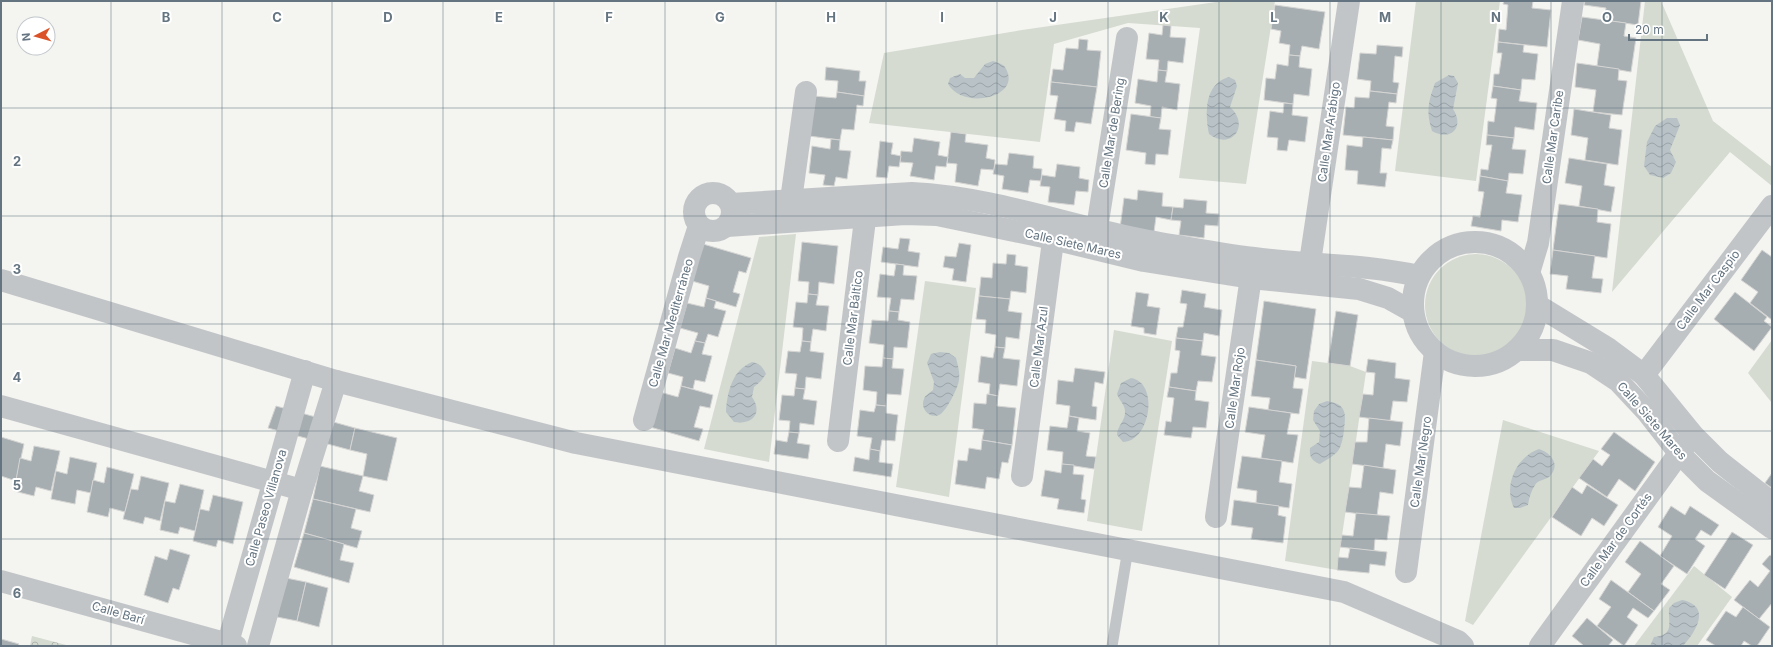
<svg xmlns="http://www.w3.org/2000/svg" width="1773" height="647" font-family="Inter,sans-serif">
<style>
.park{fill:url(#park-crowns)}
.garden{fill:#d5dbd1}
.water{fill:url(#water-waves)}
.building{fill:#a6aeb2;stroke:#d5d5d3}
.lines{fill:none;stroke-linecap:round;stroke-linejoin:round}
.service{stroke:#c2c5c8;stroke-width:11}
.minor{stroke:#c2c5c8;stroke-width:22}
.grid{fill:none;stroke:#647480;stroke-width:1;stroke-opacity:0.55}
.labels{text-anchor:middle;stroke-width:4;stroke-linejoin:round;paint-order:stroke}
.street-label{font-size:12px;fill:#647480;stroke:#fff}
.grid-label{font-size:13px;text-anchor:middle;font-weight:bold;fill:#647480;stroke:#fff;stroke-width:4;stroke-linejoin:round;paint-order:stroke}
</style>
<defs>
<pattern id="park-crowns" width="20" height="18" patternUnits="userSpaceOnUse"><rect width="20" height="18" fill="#d5dbd1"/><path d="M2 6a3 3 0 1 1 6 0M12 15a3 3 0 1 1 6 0" fill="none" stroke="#b0b6af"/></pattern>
<pattern id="water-waves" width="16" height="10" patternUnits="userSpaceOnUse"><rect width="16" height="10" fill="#b9c3c7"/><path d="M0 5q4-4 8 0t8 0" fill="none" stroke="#9aa3a7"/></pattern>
</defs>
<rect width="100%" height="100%" fill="#f4f4f0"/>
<path class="park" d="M32,636L70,646H30Z"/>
<g class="garden">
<path d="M1223,1H1275L1246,184L1179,178L1200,28L1128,23L1054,44L1040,142L869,123L884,53L1022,30Z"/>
<path d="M1416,1H1500L1476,181L1395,171Z"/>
<path d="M1645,1H1661L1713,121L1772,167V186L1730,152L1612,292Z"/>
<path d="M796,234L769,462L704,449L759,237Z"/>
<circle cx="1476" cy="305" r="51"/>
<path d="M925,281L976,288L949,497L896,487Z"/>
<path d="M1114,330L1172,341L1142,531L1087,521Z"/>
<path d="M1772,340V403L1748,373Z"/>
<path d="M1312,361L1350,366L1366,372L1337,570L1285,561Z"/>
<path d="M1503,420L1599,451L1473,625L1465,621Z"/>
<path d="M1694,566L1732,597L1697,646H1634Z"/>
</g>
<g class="water">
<path d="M993,61C999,63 1005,64 1007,71C1019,98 963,110 948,84L950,78L960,74L965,78H974L985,64Z"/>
<path d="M1449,75L1454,76L1458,83L1453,109C1465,127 1451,142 1432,131C1426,112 1428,102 1435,83Z"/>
<path d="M1229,77L1235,80L1237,86L1230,107C1251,126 1231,151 1209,134C1205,113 1204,84 1229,77Z"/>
<path d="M1667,118H1677L1680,125L1670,150L1676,162L1671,173L1663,178L1650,175L1644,166L1647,142L1655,126Z"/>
<path d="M940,352L949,353L956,358C958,365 960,373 959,380C958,388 946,412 939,415C929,419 920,408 924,399C925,395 930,393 933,390L934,382L927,363L931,354Z"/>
<path d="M752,362C760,364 763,367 766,374L761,381L754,387L752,397C763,413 753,425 734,422L726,412C727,393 732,370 752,362Z"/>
<path d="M1131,378C1160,383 1150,442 1123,442L1117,435C1117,426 1126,420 1125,411C1125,405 1119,400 1117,394L1121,383Z"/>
<path d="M1327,401C1347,404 1346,414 1344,430C1343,437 1342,445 1338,451C1334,456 1326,460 1320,464C1312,461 1309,457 1310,448L1319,442L1320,431L1313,420L1314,411L1319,404Z"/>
<path d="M1539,449C1552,453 1561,466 1549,477C1545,480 1538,480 1535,485C1531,491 1529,498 1528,505L1520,508H1514C1503,486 1516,457 1539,449Z"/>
<path d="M1682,600C1712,606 1696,632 1683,646H1650L1654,637C1675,635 1668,623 1669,608L1674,603Z"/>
</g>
<g class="building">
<path d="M1504,1H1533L1532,8L1551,10L1547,47L1498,42L1499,29L1506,30L1508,5L1503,4Z"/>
<path d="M1585,1H1641L1638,25L1604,20L1606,8L1584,5Z"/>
<path d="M1275,5L1325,12L1319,49L1302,46L1300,56L1289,55L1290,45L1279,43L1281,31L1271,29Z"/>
<path d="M1582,17L1626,23L1624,36L1636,38L1631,72L1597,66L1600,44L1578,40Z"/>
<path d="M1163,25L1171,26L1170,37L1186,38L1183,63L1168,61L1167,71L1158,70L1159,60L1146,59L1149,33L1162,35Z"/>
<path d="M1079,39L1088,40L1087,50L1101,51L1097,87L1051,82L1053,69L1063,70L1066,48L1078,49Z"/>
<path d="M1498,42L1524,45L1523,52L1538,54L1535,80L1522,79L1521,90L1493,86L1494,74H1499L1502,53H1497Z"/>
<path d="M1377,45L1403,47L1402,57L1395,56L1393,82L1399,83L1397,94L1370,91L1371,81L1357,79L1360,53L1376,54Z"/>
<path d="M1289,55L1300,56L1299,67L1312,69L1309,96L1294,94L1293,104L1264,100L1266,78L1275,79L1277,64L1288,66Z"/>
<path d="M1577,63L1619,69L1618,80L1627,81L1622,115L1593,112L1596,90L1575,87Z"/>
<path d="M826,67L860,71L859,81H866L864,96L837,92L838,81L825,80Z"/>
<path d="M1158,70L1167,71L1165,82L1180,84L1177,110L1162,107L1161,118L1150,117L1151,106L1135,103L1138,79L1157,82Z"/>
<path d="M1051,82L1097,87L1091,124L1076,122L1074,132L1065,131L1066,121L1054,119L1058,96L1050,95Z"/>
<path d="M1493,86L1521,90L1519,101L1537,103L1534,130L1515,127L1514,138L1487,135L1488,121L1494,122L1497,99L1491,98Z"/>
<path d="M1370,91L1397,94L1396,103L1389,102L1386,126L1394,127L1393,140L1343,135L1346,107L1354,108L1355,97L1369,98Z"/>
<path d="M837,92L864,96L863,106L857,105L854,130L842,129L840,140L809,136L814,96L836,98Z"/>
<path d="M1284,103L1293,104L1292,115L1308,117L1305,142L1289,140L1287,151L1277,150L1278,138L1267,137L1270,111L1283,113Z"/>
<path d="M1574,109L1611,115L1609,128L1622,130L1618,165L1585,160L1588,138L1571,135Z"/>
<path d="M1131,114L1161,118L1159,129L1171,130L1168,155L1156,154L1155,165L1145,164L1146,153L1126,150Z"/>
<path d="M951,132L966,134L965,142L988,145L986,158L995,160L994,170L981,169L978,186L955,182L957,164L947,163Z"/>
<path d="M1487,135L1514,138L1512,149L1526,150L1523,174L1509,173L1508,181L1480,176L1481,169L1488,170L1492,145H1486Z"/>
<path d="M1363,137L1393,140L1391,149L1382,148L1380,173H1387L1385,187L1357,184L1358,171L1345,170L1347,145L1362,147Z"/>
<path d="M914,138L940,142L938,155L948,157L946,167L936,166L934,180L910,176L913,163L900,162L901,151L912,152Z"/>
<path d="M831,139L840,140L839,150L851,151L847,179L836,177L834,186L823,185L825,175L809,173L812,146L830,149Z"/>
<path d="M880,141L893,143L891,154L901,156L899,167L889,166L887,178L876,177Z"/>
<path d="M1009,153L1034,156L1033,168L1042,169L1041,181L1030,180L1028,193L1002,189L1004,176L993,174L995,164L1007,165Z"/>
<path d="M1569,158L1607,164L1604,185L1615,187L1611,212L1579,206L1582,186L1565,183Z"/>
<path d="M1057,164L1080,167L1079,178L1089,180L1088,192L1076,191L1074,205L1048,202L1050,187L1040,186L1042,175L1055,177Z"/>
<path d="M1480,176L1508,181L1506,193L1522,195L1518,222L1502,220L1501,231L1471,226L1473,216L1480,217L1484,192L1478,191Z"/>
<path d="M1138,190L1163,193L1162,206L1173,207L1171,220L1156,217L1154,232L1120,228L1124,198L1137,200Z"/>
<path d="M1184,199L1207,201L1206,213L1219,214L1218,226L1205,225L1204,238L1179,235L1181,221L1171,220L1173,207L1183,208Z"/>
<path d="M1559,204L1598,209L1597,222L1611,224L1607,258L1553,250Z"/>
<path d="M900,238L910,239L908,251L920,253L918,267L881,262L883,247L898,249Z"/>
<path d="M802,242L838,246L834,284L819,282L818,295L808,294L809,282L798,281Z"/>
<path d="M959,243L971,245L966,282L952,280L954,269L943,267L945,256L956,257Z"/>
<path d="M703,244L751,258L746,273L739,271L733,292L740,294L736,307L706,298L709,286L692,281Z"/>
<path d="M1553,250L1595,256L1592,278L1603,279L1601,293L1566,289L1568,276L1550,274Z"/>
<path d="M1762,250L1772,257V320L1750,303L1758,292L1741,280Z"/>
<path d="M1007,254L1016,255L1015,265L1028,267L1026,293L1011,291L1010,299L979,296L981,277L992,278L993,263L1006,264Z"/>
<path d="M896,264L904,265L903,275L917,276L914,300L901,299L899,312L889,311L891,298L877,297L880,274L894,276Z"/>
<path d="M1182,290L1206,294L1204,307L1222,310L1219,336L1204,333L1203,341L1176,338L1178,327H1183L1187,304L1180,303Z"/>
<path d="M1136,292L1149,294L1147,306L1160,308L1156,335L1144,333V328L1131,326Z"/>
<path d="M1735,292L1767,317L1764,321L1772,327L1754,351L1714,319Z"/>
<path d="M808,294L818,295L816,305L829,306L826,331L813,329L811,342L802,341L803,328L793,327L796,302L807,303Z"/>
<path d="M979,296L1010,299L1008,311L1022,313L1019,339L1006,337L1005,348L995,347L996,335L985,333L986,320L976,319Z"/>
<path d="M706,298L716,301L714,308L726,311L718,337L708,334L705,343L695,341L698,333L680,328L687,303L704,307Z"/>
<path d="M1264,301L1316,309L1306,379L1294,377L1296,366L1256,360Z"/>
<path d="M889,311L899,312L898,320L910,322L907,348L894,347L893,359L883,358L884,345L869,343L872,320L888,321Z"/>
<path d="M1336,311L1358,315L1350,366L1328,363Z"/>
<path d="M1176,338L1203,341L1201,355L1216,357L1212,382L1198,381L1196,391L1169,387L1171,373H1177L1180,351L1175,350Z"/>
<path d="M695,341L705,343L702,354L712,356L705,382L695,380L693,389L681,386L683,377L668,373L675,348L691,353Z"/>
<path d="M802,341L811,342L810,351L824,353L821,379L806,377L805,389L795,388L797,374L785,373L788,351L800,352Z"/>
<path d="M995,347L1005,348L1003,358L1020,360L1017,386L1000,384L998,396L989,394L990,384L978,382L981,356L993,358Z"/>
<path d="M883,358L893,359L892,368L904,369L901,395L887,394L886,406L876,405L877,392L863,390L865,366L882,367Z"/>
<path d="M1368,359L1396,363L1395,378L1410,380L1407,402L1393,401L1390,421L1359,417L1363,394L1373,395L1375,373L1366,372Z"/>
<path d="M1256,360L1296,366L1293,388L1303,389L1299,414L1268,410L1270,398L1251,396Z"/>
<path d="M1075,368L1105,372L1103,384L1095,382L1092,406L1097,407L1096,420L1069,416L1070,406L1056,404L1058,380L1073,382Z"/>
<path d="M681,386L713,395L710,408L700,406L694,427L703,429L699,441L650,427L660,392L678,397Z"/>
<path d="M1169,387L1196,391L1195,400L1209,402L1206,428L1193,427L1191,438L1164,435L1166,421L1171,422L1174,398L1167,397Z"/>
<path d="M795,388L805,389L803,399L817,401L814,425L800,423L799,433L789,432L790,421L779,420L782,395L794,396Z"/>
<path d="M987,394L998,396L997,406L1016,408L1012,445L982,440L984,430L972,428L974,403L986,404Z"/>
<path d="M876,405L886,406V413L898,415L895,441L882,440L880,451L870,449L872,438L857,436L860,410L874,412Z"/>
<path d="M276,406L355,428L350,450L268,428Z"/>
<path d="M1249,407L1291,413L1287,434L1298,435L1293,463L1261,458L1265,435L1245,432Z"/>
<path d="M1069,416L1079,418L1077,431L1090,433L1086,456L1096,457L1094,469L1062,464L1063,452L1047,450L1050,426L1067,428Z"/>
<path d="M1369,418L1403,422L1400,446L1386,444L1383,468L1352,464L1355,442H1367Z"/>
<path d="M355,428L397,438L387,481L363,476L367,454L350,450Z"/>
<path d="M789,432L799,433L797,443L810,445L808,459L774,454L776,440L787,442Z"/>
<path d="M1614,432L1655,462L1635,491L1619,479L1607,497L1579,478L1593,459L1602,466L1610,455L1601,449Z"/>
<path d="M1,437L24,444L16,481L1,476Z"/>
<path d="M982,440L1012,445L1008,463L1002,462L999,479L987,477L985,489L955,484L958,460L967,461L969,448L981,450Z"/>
<path d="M34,446L60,451L51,491L36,487L34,496L14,491L20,458L31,461Z"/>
<path d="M870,449L880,451L879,462L893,464L891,477L853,471L855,457L869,460Z"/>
<path d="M1242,456L1282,461L1279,482L1292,484L1289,508L1256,503L1257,491L1237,488Z"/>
<path d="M70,457L97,463L91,493L77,490L75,504L51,499L56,471L67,474Z"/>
<path d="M1062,464L1074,465L1073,474L1084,475L1081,499L1086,500L1084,513L1057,509L1059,499L1041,496L1045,470L1061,473Z"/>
<path d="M1364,465L1396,470L1393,494L1380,492L1377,516L1345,512L1349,487L1361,488Z"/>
<path d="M320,466L363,476L359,491L374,495L370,512L313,499Z"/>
<path d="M107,467L134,474L125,512L110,508L108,517L87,512L93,480L104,483Z"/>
<path d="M1772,473V488L1765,483Z"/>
<path d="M141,476L169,483L160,521L145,517L143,524L123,519L131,489L138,490Z"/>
<path d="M180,484L204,490L195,531L180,527L178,534L160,530L165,501L175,503Z"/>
<path d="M1587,485L1618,505L1604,526L1592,518L1581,536L1552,517L1572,487L1582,494Z"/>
<path d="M213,495L243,502L233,544L218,540L216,547L193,541L200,509L209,511Z"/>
<path d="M313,499L356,509L351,528L362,531L357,548L304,533Z"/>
<path d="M1234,500L1279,506L1278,515L1286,517L1283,543L1251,539L1253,528L1231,525Z"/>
<path d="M1671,506L1685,515L1690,506L1719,525L1711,536L1701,530L1695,539L1705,546L1687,574L1660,556L1672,536L1658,527Z"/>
<path d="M1356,513L1390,516L1387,540L1375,539L1374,551L1340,547L1342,535L1353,536Z"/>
<path d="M1732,532L1753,545L1725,589L1704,575Z"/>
<path d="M304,533L344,544L340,560L354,563L349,583L294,567Z"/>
<path d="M1640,541L1674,566L1661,584L1670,590L1654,611L1628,592L1641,574L1625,562Z"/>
<path d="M1350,548L1387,552L1385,566L1370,564L1369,573L1337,570L1338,557L1348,558Z"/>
<path d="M170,549L190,555L179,590L173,588L168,603L144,595L155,556L167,560Z"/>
<path d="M1770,555L1772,556V603L1759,619L1734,600L1750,580L1758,587L1770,571L1762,564Z"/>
<path d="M286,578L306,582L297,621L277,617Z"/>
<path d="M1611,580L1654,611L1648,618L1633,608L1627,617L1638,625L1624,646L1597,626L1611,607L1599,599Z"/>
<path d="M306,582L328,588L319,627L297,621Z"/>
<path d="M1743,607L1770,627L1757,646H1752L1744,641L1741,646H1716L1706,640L1726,611L1736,617Z"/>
<path d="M1587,618L1613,640L1608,646H1582L1583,645L1572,636Z"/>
<path d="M1,639L19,644L18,646H1Z"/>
</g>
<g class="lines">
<path class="service" d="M1112,646L1128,549"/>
<g class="minor">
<circle cx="713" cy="212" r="19"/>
<path d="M791,200L806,92"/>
<path d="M731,204L912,193C993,197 1070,226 1149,241C1184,247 1219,254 1254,258C1309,265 1365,264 1419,276"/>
<path d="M727,226L905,214L937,215L1053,239L1144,261L1251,278L1359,289L1388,298L1413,312"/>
<path d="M1097,228L1127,38"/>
<circle cx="1475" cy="304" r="62"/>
<path d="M1310,262L1349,1"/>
<path d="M1529,273L1538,243L1573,1"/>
<path d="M1,280L336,381L576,443L1344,592L1458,641L1463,646"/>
<path d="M1537,305L1609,349L1644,375L1693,435L1720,462L1772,503"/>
<path d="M1517,350H1553L1591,363L1618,381L1647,412L1679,453L1707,481L1772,528"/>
<path d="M1644,375L1772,206"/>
<path d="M1,406L302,490"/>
<path d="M644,420L689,257L699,226"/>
<path d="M838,441L867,203"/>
<path d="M1022,476L1055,226"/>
<path d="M1216,517L1253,263"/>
<path d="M1406,572L1435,352"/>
<path d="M1,581L236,646"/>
<path d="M227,646L305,371"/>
<path d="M258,646L302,490L336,381"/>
<path d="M1540,646L1688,441"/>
</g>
</g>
<path class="grid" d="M111,1V646M222,1V646M332,1V646M443,1V646M554,1V646M665,1V646M776,1V646M886,1V646M997,1V646M1108,1V646M1219,1V646M1330,1V646M1441,1V646M1551,1V646M1662,1V646M1,108H1772M1,216H1772M1,324H1772M1,431H1772M1,539H1772"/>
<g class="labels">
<g class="street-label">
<text transform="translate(1329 132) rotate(-82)" y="4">Calle Mar Arábigo</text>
<text transform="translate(1112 133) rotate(-81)" y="4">Calle Mar de Bering</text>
<text transform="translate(1553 137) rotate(-82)" y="4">Calle Mar Caribe</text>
<text transform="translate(1073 244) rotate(13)" y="4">Calle Siete Mares</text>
<text transform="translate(1708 290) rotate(-53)" y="4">Calle Mar Caspio</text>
<text transform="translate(853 318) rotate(-83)" y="4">Calle Mar Báltico</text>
<text transform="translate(671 323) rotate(-74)" y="4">Calle Mar Mediterráneo</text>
<text transform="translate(1039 347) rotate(-83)" y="4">Calle Mar Azul</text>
<text transform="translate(1235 388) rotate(-82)" y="4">Calle Mar Rojo</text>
<text transform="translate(1652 421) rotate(49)" y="4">Calle Siete Mares</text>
<text transform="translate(1421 462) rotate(-82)" y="4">Calle Mar Negro</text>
<text transform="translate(266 508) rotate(-74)" y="4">Calle Paseo Villanova</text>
<text transform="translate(1616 540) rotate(-54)" y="4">Calle Mar de Cortés</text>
<text transform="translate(118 613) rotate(16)" y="4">Calle Barí</text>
</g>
</g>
<g class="grid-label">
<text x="166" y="22">B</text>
<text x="277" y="22">C</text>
<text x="388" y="22">D</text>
<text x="499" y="22">E</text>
<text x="609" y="22">F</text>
<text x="720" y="22">G</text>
<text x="831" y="22">H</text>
<text x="942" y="22">I</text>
<text x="1053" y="22">J</text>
<text x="1164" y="22">K</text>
<text x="1274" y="22">L</text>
<text x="1385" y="22">M</text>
<text x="1496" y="22">N</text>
<text x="1607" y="22">O</text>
<text x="17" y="166">2</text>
<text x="17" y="274">3</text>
<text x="17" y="382">4</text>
<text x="17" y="490">5</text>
<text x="17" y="598">6</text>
</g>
<rect width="1773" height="647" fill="none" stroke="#647480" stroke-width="4"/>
<g transform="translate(36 36) rotate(264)"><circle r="19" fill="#ffffff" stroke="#c1c7cc"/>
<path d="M0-3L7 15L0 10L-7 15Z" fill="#dc5228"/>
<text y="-6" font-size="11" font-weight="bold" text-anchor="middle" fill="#647480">N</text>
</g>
<path d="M1629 34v6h78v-6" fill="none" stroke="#647480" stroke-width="2"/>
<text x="1635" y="34" font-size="12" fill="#647480" stroke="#ffffff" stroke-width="3" paint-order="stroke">20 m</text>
</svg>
